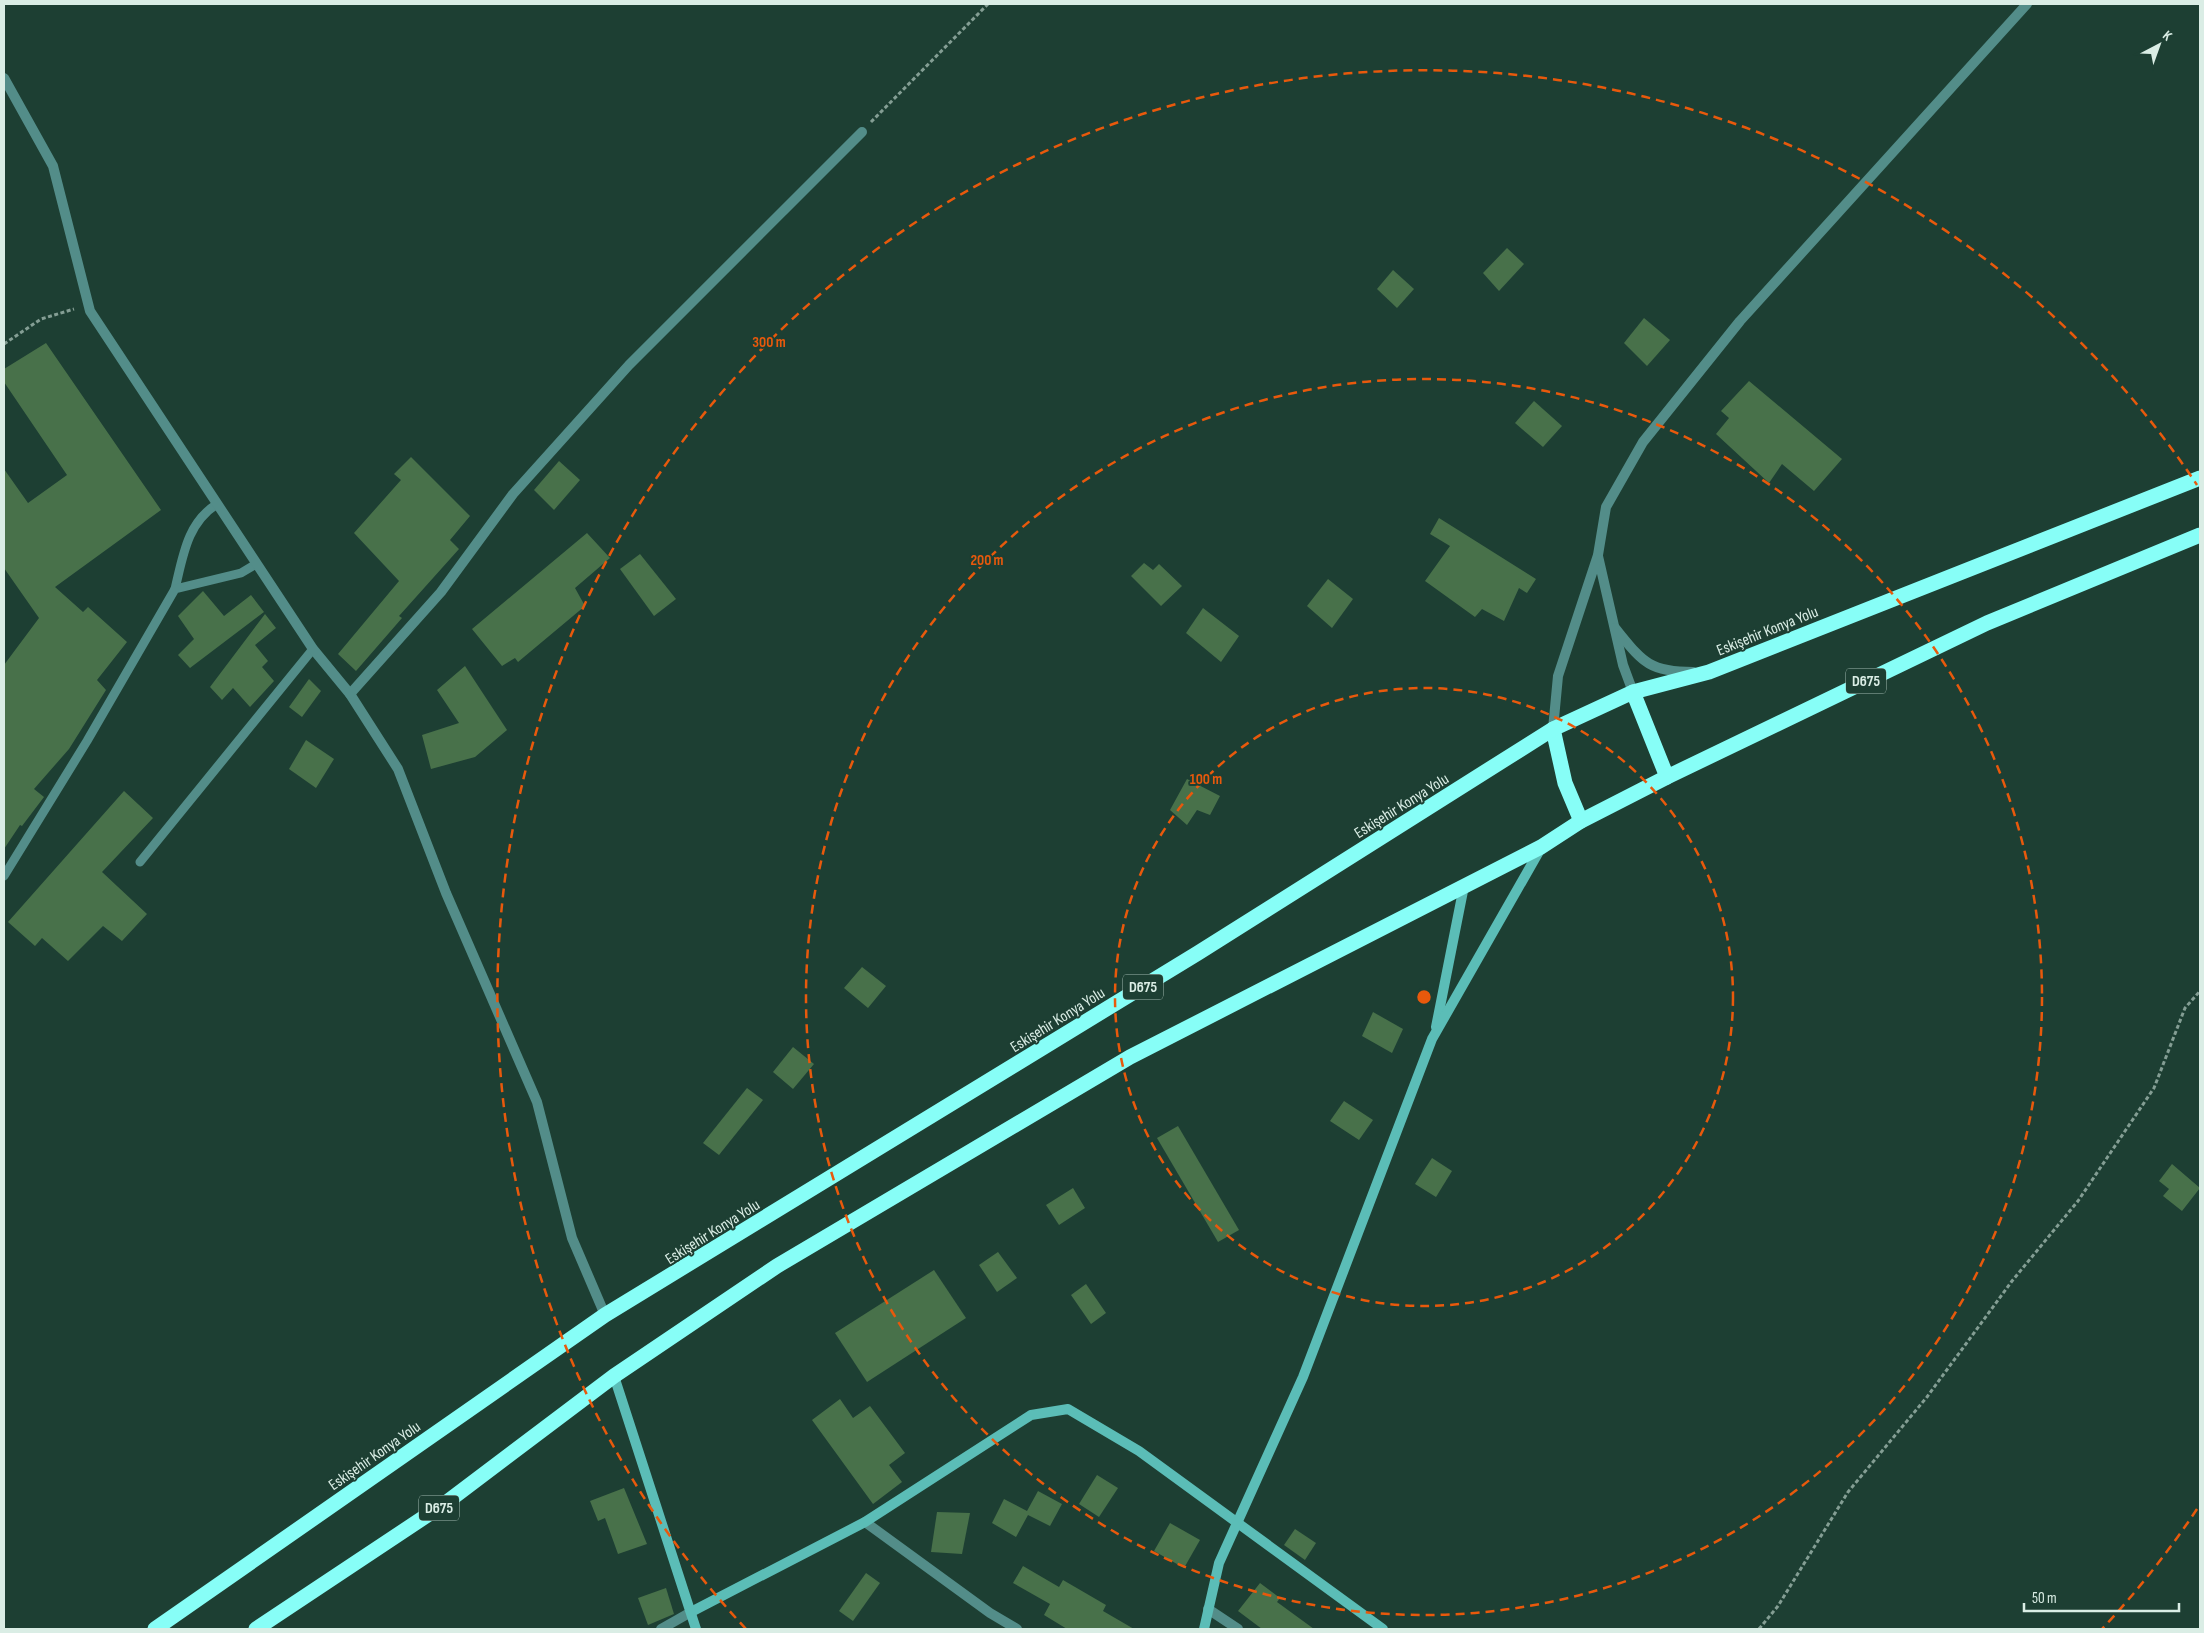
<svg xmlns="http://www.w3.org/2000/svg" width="2204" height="1633" font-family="'Sofia Sans Condensed',sans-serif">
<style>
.building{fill:#48714a}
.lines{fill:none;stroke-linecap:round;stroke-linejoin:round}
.path{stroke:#849e94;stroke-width:3;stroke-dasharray:4 2.5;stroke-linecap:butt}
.lane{stroke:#538d89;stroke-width:9}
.street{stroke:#538d89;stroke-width:10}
.secondary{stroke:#5bbdb7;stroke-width:10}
.highway{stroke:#87fef7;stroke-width:15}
.ring{fill:none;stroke:#e8590c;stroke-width:2.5;stroke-dasharray:9 6}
.labels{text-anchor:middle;stroke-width:4;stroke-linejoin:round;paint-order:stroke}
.shield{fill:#1d3f33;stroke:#a1b9b0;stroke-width:1}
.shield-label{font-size:15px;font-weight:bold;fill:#daede5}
.street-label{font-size:16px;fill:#daede5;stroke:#1d3f33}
.centre{fill:#e8590c;stroke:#1d3f33;stroke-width:2.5}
.ring-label{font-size:15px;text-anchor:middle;font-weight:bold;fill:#e8590c;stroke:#1d3f33;stroke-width:4;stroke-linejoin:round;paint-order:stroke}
</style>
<rect width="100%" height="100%" fill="#1d3f33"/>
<g class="building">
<path d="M1507,248L1524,264L1499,291L1483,273Z"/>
<path d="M1393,270L1414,289L1397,308L1377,289Z"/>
<path d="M1644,318L1670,340L1647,366L1624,343Z"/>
<path d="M46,343L161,510L55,587L83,612L88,607L127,642L97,680L106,690L69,749L34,789L44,797L22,826L20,825L4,849V665L39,618L4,568V469L28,503L67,475L4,382V369Z"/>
<path d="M1749,381L1842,459L1814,491L1782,464L1769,483L1716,434L1729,418L1721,411Z"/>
<path d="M1534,401L1562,426L1543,447L1515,423Z"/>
<path d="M411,457L470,516L450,540L459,549L399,616L402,618L356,671L338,654L399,581L354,533L401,480L394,474Z"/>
<path d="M559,461L580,480L554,510L534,490Z"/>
<path d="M1439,518L1536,579L1527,593L1519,588L1504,621L1482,609L1475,617L1425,581L1450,546L1430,534Z"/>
<path d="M587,533L610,558L575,588L585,606L518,662L515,658L502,666L472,629Z"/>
<path d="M640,554L676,599L654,616L620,569Z"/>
<path d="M1144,563L1153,570L1159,564L1182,586L1161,606L1131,576Z"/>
<path d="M1328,579L1353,599L1332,628L1307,606Z"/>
<path d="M203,591L224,616L251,595L264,612L190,668L178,655L194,639L178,616Z"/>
<path d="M1203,608L1239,636L1221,662L1186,633Z"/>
<path d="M265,614L276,628L255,645L268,661L262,667L274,681L250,707L233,688L222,700L210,687Z"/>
<path d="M465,666L507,730L475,757L431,769L422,735L459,723L437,690Z"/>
<path d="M309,679L321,691L302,717L289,707Z"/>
<path d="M306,740L334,759L316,788L289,769Z"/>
<path d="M1187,779L1220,796L1210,815L1197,810L1187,825L1170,810Z"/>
<path d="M124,791L153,818L102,872L147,914L122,941L103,926L68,961L42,938L35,946L8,922Z"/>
<path d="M862,967L886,986L868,1008L844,988Z"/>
<path d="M1373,1012L1403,1029L1392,1053L1362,1036Z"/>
<path d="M793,1047L814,1064L793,1089L773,1072Z"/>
<path d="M747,1088L763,1100L719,1155L703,1143Z"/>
<path d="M1344,1101L1373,1120L1359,1140L1330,1121Z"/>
<path d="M1178,1126L1239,1230L1218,1242L1157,1138Z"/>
<path d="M1432,1158L1452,1171L1436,1197L1415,1184Z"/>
<path d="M2172,1164L2200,1188L2182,1211L2163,1196L2169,1189L2159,1181Z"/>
<path d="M1073,1188L1085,1208L1059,1225L1046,1205Z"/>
<path d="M998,1252L1017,1278L997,1292L979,1265Z"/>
<path d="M934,1270L966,1318L867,1382L835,1333Z"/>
<path d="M1086,1284L1106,1313L1091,1324L1071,1295Z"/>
<path d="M840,1399L853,1418L870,1406L905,1453L889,1465L902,1482L873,1504L812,1420Z"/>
<path d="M1097,1475L1118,1488L1099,1517L1079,1504Z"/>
<path d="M624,1488L647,1544L618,1554L605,1518L598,1521L590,1501Z"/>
<path d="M1038,1491L1062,1504L1050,1526L1028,1515L1016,1537L992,1523L1004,1499L1027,1511Z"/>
<path d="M937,1512L970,1513L962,1554L931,1552Z"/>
<path d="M1170,1523L1200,1540L1184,1568L1154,1551Z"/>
<path d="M1295,1529L1316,1543L1305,1560L1284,1545Z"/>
<path d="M1023,1566L1059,1587L1063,1580L1106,1605L1103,1611L1134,1629H1067L1044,1615L1050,1604L1013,1583Z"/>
<path d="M866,1573L880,1583L853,1621L839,1611Z"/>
<path d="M1260,1583L1280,1598L1277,1602L1314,1629H1262L1238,1611Z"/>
<path d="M666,1588L674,1614L648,1625L638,1598Z"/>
</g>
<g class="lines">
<g class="path">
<path d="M871,122L988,4"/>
<path d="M4,344L41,319L74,309"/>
<path d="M1759,1629L1778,1606L1848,1492L1927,1397L2012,1281L2078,1201L2154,1088L2185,1008L2200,991"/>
</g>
<g class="lane">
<path d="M175,589C183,556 187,523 217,504"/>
<path d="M140,862L313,649"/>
<path d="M4,876L87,741L175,589L241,573L256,564"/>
</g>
<g class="street">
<path d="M4,78L53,166L90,311L313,649L350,694L398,769L446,893L537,1102L572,1238L605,1315"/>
<path d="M1598,556L1623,665L1633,692"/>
<path d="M1615,628C1642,661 1648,672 1693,672"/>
<path d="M350,694L441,592L513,494L629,365L862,132"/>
<path d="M1553,729L1558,676L1598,555L1606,507L1643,442L1740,321L2027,4"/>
<path d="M865,1522L990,1613L1017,1629"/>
<path d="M1208,1609L1238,1629"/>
<path d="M661,1629L691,1612"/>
</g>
<g class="secondary">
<path d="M1436,1027L1464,886"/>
<path d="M614,1376L696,1629"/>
<path d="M691,1612L865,1522L1031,1415L1068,1409L1139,1451L1383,1629"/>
<path d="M1204,1629L1219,1563L1303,1377L1432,1039L1541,848"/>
</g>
<g class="highway">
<path d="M1633,692L1667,777"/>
<path d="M1553,729L1565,783L1581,821"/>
<path d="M155,1629L605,1315L1198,953L1553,729L1633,692L1709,672L2200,478"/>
<path d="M256,1629L447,1502L614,1376L777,1266L1130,1057L1541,847L1581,821L1667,777L1987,623L2200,535"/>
</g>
</g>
<g class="ring">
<circle cx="1424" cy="997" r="309"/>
<circle cx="1424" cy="997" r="618"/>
<path d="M2197 1509A927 927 0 0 1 2102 1629M746 1629A927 927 0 1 1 2197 485"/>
</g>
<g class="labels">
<g class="shield">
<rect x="1846" y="668.5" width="40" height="25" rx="4"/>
<rect x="1123" y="974.5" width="40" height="25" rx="4"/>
<rect x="419" y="1495.5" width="40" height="25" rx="4"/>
</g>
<g class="shield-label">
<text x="1866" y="686">D675</text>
<text x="1143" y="992">D675</text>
<text x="439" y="1513">D675</text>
</g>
<g class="street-label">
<text transform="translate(1767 630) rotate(-22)" y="6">Eskişehir Konya Yolu</text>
<text transform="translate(1401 805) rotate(-32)" y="6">Eskişehir Konya Yolu</text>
<text transform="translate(1057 1019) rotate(-32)" y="6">Eskişehir Konya Yolu</text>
<text transform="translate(712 1231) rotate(-32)" y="6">Eskişehir Konya Yolu</text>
<text transform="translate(374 1455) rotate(-35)" y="6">Eskişehir Konya Yolu</text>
</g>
</g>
<circle cx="1424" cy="997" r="8" class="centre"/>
<g class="ring-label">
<text x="769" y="347">300 m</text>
<text x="987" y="565">200 m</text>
<text x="1206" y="784">100 m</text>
</g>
<rect width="2204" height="1633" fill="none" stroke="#daede5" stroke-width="10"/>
<g transform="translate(2159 45) rotate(41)" stroke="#1d3f33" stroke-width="4" paint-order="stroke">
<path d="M0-4L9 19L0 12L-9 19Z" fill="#daede5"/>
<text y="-8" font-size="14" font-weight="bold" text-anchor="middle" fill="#daede5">K</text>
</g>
<path d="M2024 1603v8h155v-8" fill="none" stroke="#daede5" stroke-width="2.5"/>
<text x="2032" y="1603" font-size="15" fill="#daede5" stroke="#1d3f33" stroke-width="4" paint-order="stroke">50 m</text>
</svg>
